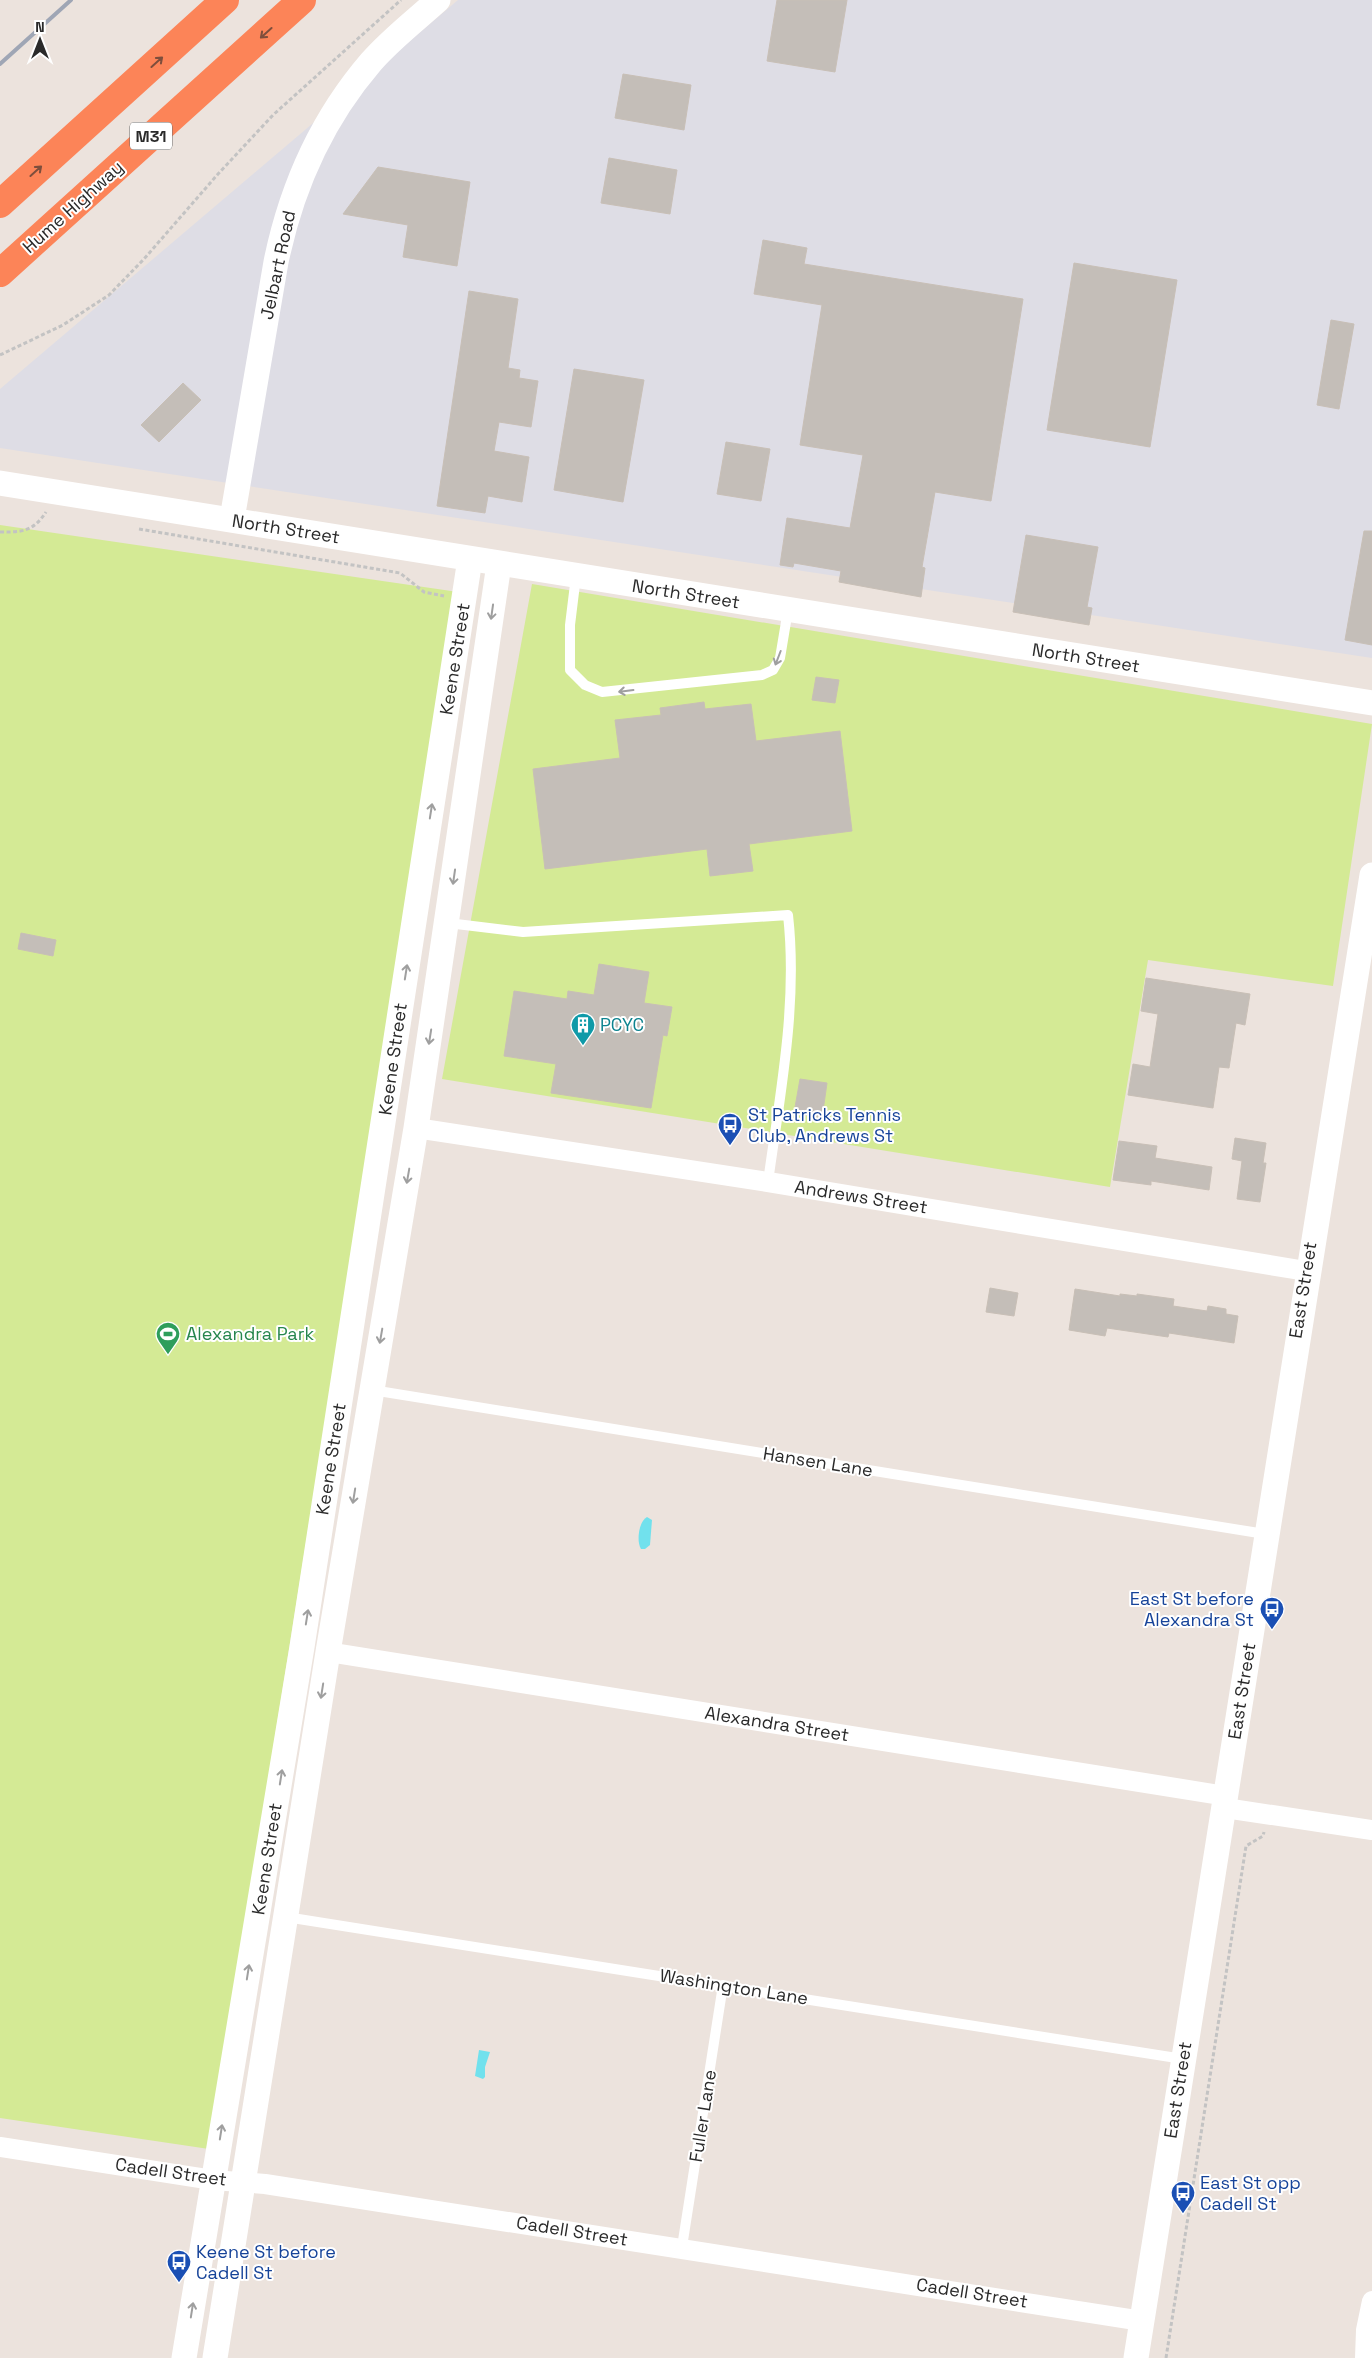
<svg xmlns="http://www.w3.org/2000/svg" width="1372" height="2358" font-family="'Space Grotesk',sans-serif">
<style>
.industrial{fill:#dedde5}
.pitch{fill:#d4ea95}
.water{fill:#71e1ed}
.building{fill:#c4beb8;stroke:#c8bfb6}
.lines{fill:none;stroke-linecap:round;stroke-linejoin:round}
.path{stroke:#c3c3c3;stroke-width:3;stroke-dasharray:4 2.5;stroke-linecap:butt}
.service{stroke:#fff;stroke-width:10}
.minor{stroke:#fff;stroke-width:20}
.tertiary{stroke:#fff;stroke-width:25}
.motorway{stroke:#fc8458;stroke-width:28}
.rail{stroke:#9fa6b5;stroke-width:4}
.oneway{stroke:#7e4e3c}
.oneway2{stroke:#9f9f9f}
.labels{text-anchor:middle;stroke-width:4;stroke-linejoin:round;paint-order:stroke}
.shield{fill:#fff;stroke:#6a6a6a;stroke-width:1}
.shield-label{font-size:16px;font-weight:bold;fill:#2a2a2a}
.street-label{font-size:18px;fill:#2a2a2a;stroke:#fff}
.culture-label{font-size:18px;fill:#0d838f;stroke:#fff;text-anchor:start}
.transit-label{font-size:18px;fill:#164399;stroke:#fff;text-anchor:start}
.leisure-label{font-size:18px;fill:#27864d;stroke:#fff;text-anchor:start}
</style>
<rect width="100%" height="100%" fill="#ece3dd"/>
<path class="industrial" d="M458,0H1372V658L0,448V389Z"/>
<g class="pitch">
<path d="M0,525L458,592L209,2149L0,2118Z"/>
<path d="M532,584L1372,724L1333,986L1148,960L1110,1187L442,1079Z"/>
</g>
<g class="water">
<path d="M647,1517L652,1520L650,1545L645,1549H641C636,1541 639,1521 647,1517Z"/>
<path d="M479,2050L490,2052L485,2067V2077L483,2079L475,2076Z"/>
</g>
<g class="building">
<path d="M777,0H847L835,72L767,61Z"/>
<path d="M623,74L691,85L684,130L615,118Z"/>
<path d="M609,158L677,170L670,214L601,203Z"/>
<path d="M378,167L470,182L457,266L403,257L408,225L343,214Z"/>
<path d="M763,240L807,248L804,264L1023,299L991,501L935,492L922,567L925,568L921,597L839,582L841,571L794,563L793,567L780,565L787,518L850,528L863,455L800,445L822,305L754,294Z"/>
<path d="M1074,263L1177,280L1150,447L1047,430Z"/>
<path d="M469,291L518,299L508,368L520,370L519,378L538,381L531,427L499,422L494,451L529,457L522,502L488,496L485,513L437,506Z"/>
<path d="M1331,320L1354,324L1339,409L1317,405Z"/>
<path d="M574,369L644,380L623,502L554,490Z"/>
<path d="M183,383L201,400L159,442L141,425Z"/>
<path d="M726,442L770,449L761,501L717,494Z"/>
<path d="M1364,531H1372V645L1345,640Z"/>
<path d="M1026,535L1098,547L1087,607L1092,608L1089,625L1013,612Z"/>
<path d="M816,677L839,680L835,703L812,700Z"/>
<path d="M704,702L705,709L751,704L756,741L840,731L852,831L749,844L753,871L710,876L707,849L545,869L533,769L620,758L615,720L661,715L660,708Z"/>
<path d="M21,933L56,940L53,956L18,949Z"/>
<path d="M599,964L649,972L644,1003L672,1007L667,1036L663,1035L651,1108L551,1093L556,1064L504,1056L514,991L567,999L568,991L594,995Z"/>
<path d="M1146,978L1250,994L1245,1025L1236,1023L1229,1068L1219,1067L1213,1108L1128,1095L1133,1064L1150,1067L1158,1014L1141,1011Z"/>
<path d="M800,1079L827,1083L822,1118L794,1113Z"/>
<path d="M1235,1138L1266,1143L1263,1163H1266L1260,1202L1237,1199L1242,1161L1232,1159Z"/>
<path d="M1119,1141L1157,1146L1155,1158L1212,1167L1209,1190L1151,1181V1185L1113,1180Z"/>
<path d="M990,1288L1018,1293L1014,1316L986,1312Z"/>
<path d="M1075,1289L1120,1296V1294L1137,1296V1294L1174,1299L1173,1306L1207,1311L1208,1306L1226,1309V1314L1238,1316L1234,1343L1169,1333L1168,1337L1107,1328L1105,1336L1069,1330Z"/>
</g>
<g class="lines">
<g class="path">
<path d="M0,355L63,325L109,295L144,259L218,174L273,115L401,0"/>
<path d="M139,529L400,573L424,592L444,596"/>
<path d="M0,532C22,532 33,532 46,512"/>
<path d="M1166,2358L1246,1846L1263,1836L1264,1832"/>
</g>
<g class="service">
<path d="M576,576L570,625V670L585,685L602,692L762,675L773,670L780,658L788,610"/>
<path d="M448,923L523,932L788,915C798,1004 780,1094 768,1182"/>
<path d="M372,1390L1265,1534"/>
<path d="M286,1917L1183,2059"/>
<path d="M682,2247L723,1985"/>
</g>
<g class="minor">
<path d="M416,1128L768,1182L1306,1271"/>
<path d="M328,1652L1226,1796"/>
<path d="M1225,1808L1372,1830"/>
<path d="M0,2147L213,2180L265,2184L1142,2321"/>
<path d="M1365,2358L1366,2330L1372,2301"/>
</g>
<g class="tertiary">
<path d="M0,483L1372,703"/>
<path d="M232,519L276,262C291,189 322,119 371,62C391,39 416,20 438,0"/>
<path d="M184,2358L302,1647L470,559"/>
<path d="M215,2358L328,1652L416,1128L499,564"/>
<path d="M1136,2358C1216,1864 1289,1369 1372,875"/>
</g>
<g class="motorway">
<path d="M0,204L225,0"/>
<path d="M0,273L302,0"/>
</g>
<path class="rail" d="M0,64L71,0"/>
</g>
<defs><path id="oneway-shaft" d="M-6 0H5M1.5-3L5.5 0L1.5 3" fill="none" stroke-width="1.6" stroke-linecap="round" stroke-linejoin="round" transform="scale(1.25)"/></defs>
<g class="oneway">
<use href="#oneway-shaft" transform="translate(266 33) rotate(138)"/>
<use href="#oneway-shaft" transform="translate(157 62) rotate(-42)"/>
<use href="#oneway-shaft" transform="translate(36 171) rotate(-42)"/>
</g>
<g class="oneway2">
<use href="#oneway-shaft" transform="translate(492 612) rotate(98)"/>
<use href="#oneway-shaft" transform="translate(778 658) rotate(111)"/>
<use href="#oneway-shaft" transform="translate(626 691) rotate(173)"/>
<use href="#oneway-shaft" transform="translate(431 811) rotate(-81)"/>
<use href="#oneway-shaft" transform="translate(454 877) rotate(98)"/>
<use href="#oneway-shaft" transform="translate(406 972) rotate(-81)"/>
<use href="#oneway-shaft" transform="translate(430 1037) rotate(99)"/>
<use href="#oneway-shaft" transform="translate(408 1176) rotate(100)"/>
<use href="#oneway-shaft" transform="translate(381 1336) rotate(100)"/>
<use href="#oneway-shaft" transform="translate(354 1496) rotate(99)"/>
<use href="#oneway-shaft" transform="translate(307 1617) rotate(-81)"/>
<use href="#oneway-shaft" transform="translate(322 1691) rotate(99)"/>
<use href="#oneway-shaft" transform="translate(281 1777) rotate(-81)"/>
<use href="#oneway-shaft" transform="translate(248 1972) rotate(-81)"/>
<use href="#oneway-shaft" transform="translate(221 2132) rotate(-81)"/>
<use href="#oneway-shaft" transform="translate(192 2310) rotate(-81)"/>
</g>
<defs>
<symbol id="building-pin" viewBox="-11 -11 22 30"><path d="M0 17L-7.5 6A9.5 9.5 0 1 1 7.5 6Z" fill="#0f9aa8" stroke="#fff"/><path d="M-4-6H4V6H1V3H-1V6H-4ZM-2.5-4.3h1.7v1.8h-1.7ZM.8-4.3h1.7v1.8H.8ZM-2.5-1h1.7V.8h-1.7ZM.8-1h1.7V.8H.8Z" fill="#fff"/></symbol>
<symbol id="bus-pin" viewBox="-11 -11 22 30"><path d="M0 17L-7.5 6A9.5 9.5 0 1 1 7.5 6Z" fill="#1a4fb4" stroke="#fff"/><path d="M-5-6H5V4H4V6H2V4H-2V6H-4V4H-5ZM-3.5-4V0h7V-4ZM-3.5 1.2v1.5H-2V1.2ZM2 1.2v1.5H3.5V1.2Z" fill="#fff"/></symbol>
<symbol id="stadium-pin" viewBox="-11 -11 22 30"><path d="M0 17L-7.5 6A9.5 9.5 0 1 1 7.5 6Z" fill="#2e9e5b" stroke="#fff"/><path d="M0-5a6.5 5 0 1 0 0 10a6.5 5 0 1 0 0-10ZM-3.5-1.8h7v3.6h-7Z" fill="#fff"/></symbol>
</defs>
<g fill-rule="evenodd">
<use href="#building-pin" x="569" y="1011" width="28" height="38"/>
<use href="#bus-pin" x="716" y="1111" width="28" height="38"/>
<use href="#stadium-pin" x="154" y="1320" width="28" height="38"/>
<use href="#bus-pin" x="1258" y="1595" width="28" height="38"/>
<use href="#bus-pin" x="1169" y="2179" width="28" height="38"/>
<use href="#bus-pin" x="165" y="2248" width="28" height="38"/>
</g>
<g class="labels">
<rect class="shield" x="130" y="122.5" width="42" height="27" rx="4"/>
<g class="shield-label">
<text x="151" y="142">M31</text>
</g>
<g class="street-label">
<text transform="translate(73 207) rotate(-42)" y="6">Hume Highway</text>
<text transform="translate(278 265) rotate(-78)" y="6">Jelbart Road</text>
<text transform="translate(286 529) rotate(9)" y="6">North Street</text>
<text transform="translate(686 594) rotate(9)" y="6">North Street</text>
<text transform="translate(1086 658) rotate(9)" y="6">North Street</text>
<text transform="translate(455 659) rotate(-81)" y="6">Keene Street</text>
<text transform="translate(393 1059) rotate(-82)" y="6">Keene Street</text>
<text transform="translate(861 1197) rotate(9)" y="6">Andrews Street</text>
<text transform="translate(1303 1290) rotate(-81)" y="6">East Street</text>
<text transform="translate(331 1459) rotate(-81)" y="6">Keene Street</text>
<text transform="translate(818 1462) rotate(9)" y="6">Hansen Lane</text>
<text transform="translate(1242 1691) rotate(-81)" y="6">East Street</text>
<text transform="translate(777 1724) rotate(9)" y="6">Alexandra Street</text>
<text transform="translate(267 1859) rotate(-81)" y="6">Keene Street</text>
<text transform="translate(734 1987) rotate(9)" y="6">Washington Lane</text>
<text transform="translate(1178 2090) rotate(-81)" y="6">East Street</text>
<text transform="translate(703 2116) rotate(-81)" y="6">Fuller Lane</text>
<text transform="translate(171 2172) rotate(8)" y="6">Cadell Street</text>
<text transform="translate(572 2231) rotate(9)" y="6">Cadell Street</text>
<text transform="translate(972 2293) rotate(9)" y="6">Cadell Street</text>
</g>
<g class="culture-label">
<text x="600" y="1031">PCYC</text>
</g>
<g class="transit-label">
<text x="748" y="1121">St Patricks Tennis<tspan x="748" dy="21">Club, Andrews St</tspan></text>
<text x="1254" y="1605" text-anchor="end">East St before<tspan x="1254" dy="21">Alexandra St</tspan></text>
<text x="1200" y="2189">East St opp<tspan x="1200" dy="21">Cadell St</tspan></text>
<text x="196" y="2258">Keene St before<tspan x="196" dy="21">Cadell St</tspan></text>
</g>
<g class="leisure-label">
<text x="186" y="1340">Alexandra Park</text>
</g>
</g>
<g transform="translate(40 40)" stroke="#ffffff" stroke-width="4" paint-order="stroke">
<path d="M0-4L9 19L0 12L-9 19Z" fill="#2a2a2a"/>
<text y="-8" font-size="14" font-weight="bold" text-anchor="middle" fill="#2a2a2a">N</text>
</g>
</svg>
